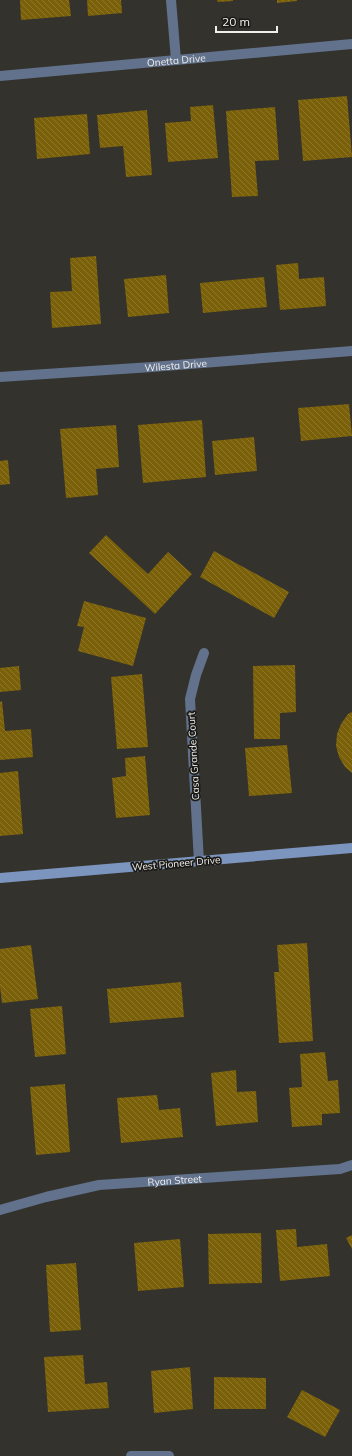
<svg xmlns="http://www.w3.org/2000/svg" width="352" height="1456" font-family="Mulish,sans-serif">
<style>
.building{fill:url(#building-back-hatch)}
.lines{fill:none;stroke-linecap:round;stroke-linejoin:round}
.minor{stroke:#62728c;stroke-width:10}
.secondary{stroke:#7c95be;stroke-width:10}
.labels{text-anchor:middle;stroke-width:3.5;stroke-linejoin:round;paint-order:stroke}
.street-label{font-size:10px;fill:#f0efeb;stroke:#1b1a17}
</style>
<defs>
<pattern id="building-back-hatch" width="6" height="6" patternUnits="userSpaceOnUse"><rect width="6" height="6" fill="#7a6008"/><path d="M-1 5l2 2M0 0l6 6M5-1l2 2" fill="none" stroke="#8d772c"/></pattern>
</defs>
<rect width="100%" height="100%" fill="#34322c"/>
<g class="building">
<path d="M20,0H69L71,16L21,20Z"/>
<path d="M87,0H121L122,13L88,16Z"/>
<path d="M217,0H233V1L218,2Z"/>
<path d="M277,0H297V1L277,3Z"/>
<path d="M347,96L352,157L303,161L298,100Z"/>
<path d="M213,105L218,158L168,162L165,123L191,121L190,107Z"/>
<path d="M275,107L279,160L255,161L258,196L232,197L226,111Z"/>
<path d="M147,110L152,175L126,177L123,146L100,148L97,115Z"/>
<path d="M87,114L90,154L37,159L34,118Z"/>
<path d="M96,256L101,324L52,328L50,292L72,291L70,258Z"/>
<path d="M298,263L299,279L324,277L326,306L280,310L276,265Z"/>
<path d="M166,275L169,313L128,317L124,279Z"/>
<path d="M264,277L267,307L203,313L200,283Z"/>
<path d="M349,404L352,436L301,441L298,408Z"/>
<path d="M202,420L206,477L143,483L138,425Z"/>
<path d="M116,425L119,467L96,469L98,495L66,498L60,429Z"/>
<path d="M254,437L257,471L215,475L212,441Z"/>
<path d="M8,460L10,484L0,485V461Z"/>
<path d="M106,535L148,574L168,552L192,574L155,614L89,553Z"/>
<path d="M214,551L289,592L274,618L200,577Z"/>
<path d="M84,601L146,618L133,666L78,651L84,627L77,626Z"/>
<path d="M295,665L296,712L280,713V739H254L253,666Z"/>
<path d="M19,666L21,690L0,692V668Z"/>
<path d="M142,674L148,747L117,749L111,677Z"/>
<path d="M2,701L5,731L31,729L33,757L0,760V702Z"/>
<path d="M352,712V773L345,767L339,757L336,746L337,734L341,724L348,714Z"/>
<path d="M287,745L292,793L249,796L245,748Z"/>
<path d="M145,756L150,815L116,818L112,778L126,776L125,758Z"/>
<path d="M18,771L23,834L0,836V773Z"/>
<path d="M307,943L313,1041L279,1043L274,972H279L277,945Z"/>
<path d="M31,945L38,999L2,1003L0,987V949Z"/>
<path d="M181,982L184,1017L110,1023L107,989Z"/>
<path d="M62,1006L66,1054L35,1057L30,1009Z"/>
<path d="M325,1052L328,1081L338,1080L340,1113L322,1114V1125L292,1127L289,1088L302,1087L300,1054Z"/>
<path d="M236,1070L237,1092L256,1091L258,1122L216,1126L211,1073Z"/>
<path d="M65,1084L70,1152L36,1155L30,1087Z"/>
<path d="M157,1095L159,1110L180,1108L183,1137L121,1143L117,1098Z"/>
<path d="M296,1229L297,1247L327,1244L330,1276L280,1281L276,1230Z"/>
<path d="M261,1233L262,1283L209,1284L208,1234Z"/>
<path d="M352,1235V1249L346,1238Z"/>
<path d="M180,1239L184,1287L138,1291L134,1243Z"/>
<path d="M76,1263L81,1330L50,1332L46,1265Z"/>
<path d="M83,1355L85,1384L107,1382L109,1408L48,1412L44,1357Z"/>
<path d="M190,1367L193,1409L154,1413L151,1371Z"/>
<path d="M214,1377L266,1378V1409H214Z"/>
<path d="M302,1390L340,1410L325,1437L287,1417Z"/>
</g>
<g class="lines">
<g class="minor">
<path d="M171,0L176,60"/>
<path id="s1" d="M0,76L352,44"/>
<path id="s2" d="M0,377L152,367L352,351"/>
<path d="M199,862L190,699L196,675L204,653"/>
<path id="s3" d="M0,1210L46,1197L99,1185L340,1169L352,1165"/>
<path d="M131,1456H169"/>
</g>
<path class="secondary" d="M0,878L352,848"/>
</g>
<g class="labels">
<g class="street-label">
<text dy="4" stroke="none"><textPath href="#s1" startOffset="177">Onetta Drive</textPath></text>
<text dy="4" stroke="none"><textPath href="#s2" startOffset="176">Wilesta Drive</textPath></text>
<text transform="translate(193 756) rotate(-93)" y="4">Casa Grande Court</text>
<text transform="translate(176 863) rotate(-5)" y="4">West Pioneer Drive</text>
<text dy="4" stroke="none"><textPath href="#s3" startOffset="178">Ryan Street</textPath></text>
</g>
</g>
<path d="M216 26v6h61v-6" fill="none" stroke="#f0efeb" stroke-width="2"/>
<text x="222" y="26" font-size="12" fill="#f0efeb" stroke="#1b1a17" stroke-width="3" paint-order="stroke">20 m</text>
</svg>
